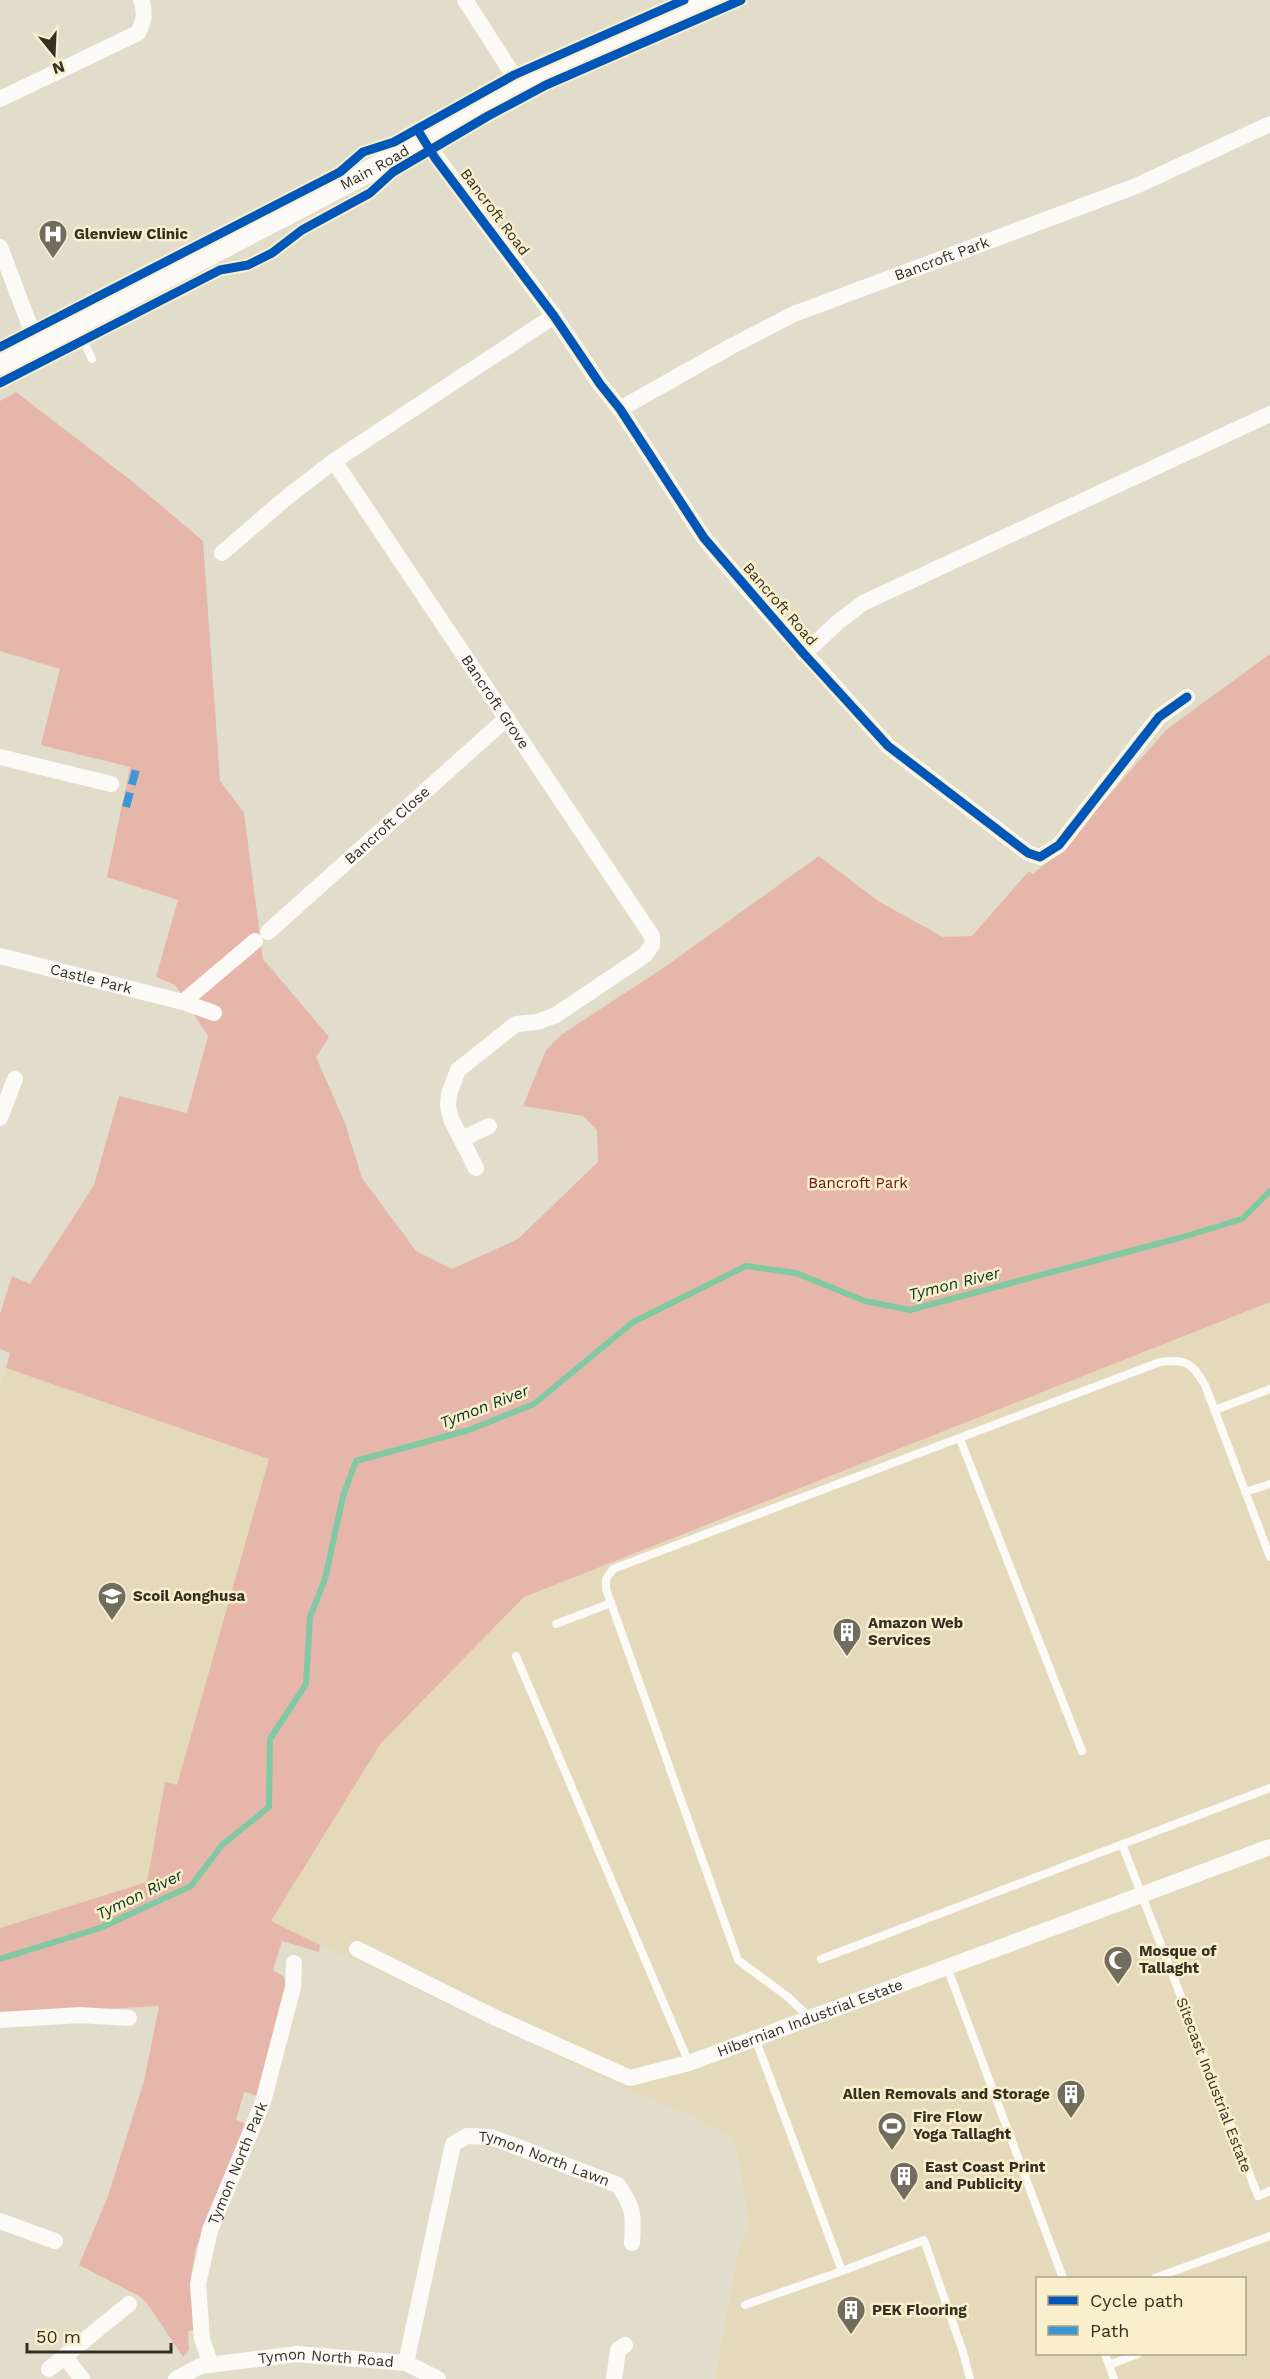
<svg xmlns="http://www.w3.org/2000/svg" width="1270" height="2379" font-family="'Work Sans',sans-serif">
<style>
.built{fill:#e4dabb;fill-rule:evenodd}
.green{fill:#e6b6ab}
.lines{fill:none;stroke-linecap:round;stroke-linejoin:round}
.stream{stroke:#81c9a3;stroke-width:6}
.lane{stroke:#fbfaf7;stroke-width:8}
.street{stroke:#fbfaf7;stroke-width:16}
.secondary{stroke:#fbfaf7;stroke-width:22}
.quiet{stroke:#3d97d5;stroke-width:8;stroke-dasharray:15 8;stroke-linecap:butt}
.cycleway-casing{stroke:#faefcc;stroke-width:13}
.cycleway{stroke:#0057b8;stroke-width:9}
.labels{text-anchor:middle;stroke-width:5;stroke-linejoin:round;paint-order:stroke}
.street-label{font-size:15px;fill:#343022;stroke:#faefcc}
.poi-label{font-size:15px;font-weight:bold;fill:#343022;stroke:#faefcc;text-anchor:start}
.park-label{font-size:15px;fill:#6b1318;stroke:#faefcc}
.water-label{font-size:16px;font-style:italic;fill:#023220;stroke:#faefcc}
</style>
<rect width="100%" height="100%" fill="#e2dcca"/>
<g class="built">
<path d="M1270 1302V2379H715L739 2248 749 2224 735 2139 689 2115 647 2098 271 1921 381 1743 524 1597ZM1038 2278H1244V2354H1038Z"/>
<path d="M6 1368 269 1459 177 1785 165 1783 147 1883 0 1928V1389Z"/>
</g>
<path class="green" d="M16 392 133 482 203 541 220 781 244 813 263 959 329 1037 316 1057 345 1123 362 1178 416 1251 452 1269 518 1239 598 1162 597 1130 583 1116 523 1106 546 1050 561 1035 669 964 819 856 878 901 943 937 972 936 1029 871 1033 874 1060 851 1167 729 1270 654V1302L524 1597 381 1743 271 1921 320 1945 319 1952 282 1941 273 1970 284 1977 286 1985 258 2096 244 2092 236 2120 249 2125 196 2247 191 2276 193 2330 188 2331 189 2350 183 2357 149 2306 141 2297 79 2265 108 2196 144 2081 159 2006 0 2015V1928L147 1882 165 1782 177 1785 269 1459 6 1368 10 1353 0 1349V1314L12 1276 30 1284 94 1185 119 1096 187 1113 208 1036 175 985 156 977 178 900 107 877 130 767 41 745 60 669 0 651V401Z"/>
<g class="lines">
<path class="stream" d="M0 1959 100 1928 191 1886 222 1845 269 1807 270 1739 306 1684 310 1617 325 1579 343 1496 356 1461 469 1430 534 1404 633 1322 746 1266 796 1273 865 1301 910 1310 1183 1237 1242 1219 1270 1191"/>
<g class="lane">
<path d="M76 325 92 359"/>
<path d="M1215 1410 1270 1389"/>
<path d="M960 1439 1082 1751"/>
<path d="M1245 1492 1270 1484"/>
<path d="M556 1624 611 1603"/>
<path d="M516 1656 689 2063"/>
<path d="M1122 1844 1258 2196 1270 2191"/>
<path d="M821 1959 1270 1788"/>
<path d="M947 1967 1063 2278"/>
<path d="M810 2018 788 1997 738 1960 606 1589V1579L613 1569 1160 1362C1187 1359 1191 1362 1205 1385L1270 1557"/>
<path d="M842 2271 924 2240 963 2352 970 2379"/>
<path d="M1155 2278 1270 2236"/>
<path d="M745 2305 842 2271 755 2038"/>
<path d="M1105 2354 1114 2379"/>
<path d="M1109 2365 1138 2354"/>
</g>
<g class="street">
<path d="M465 0 521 87"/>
<path d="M0 99 138 33C144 21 146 12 141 0"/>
<path d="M424 140 554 316 600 384 620 409 704 538 743 584 888 746 1028 853 1040 857 1059 845 1159 717 1187 697"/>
<path d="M0 247 28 321 39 343"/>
<path id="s1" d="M620 409 730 347 794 314 1136 186 1270 124"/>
<path id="s2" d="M334 461 652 936V945L645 955 556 1015 537 1022 516 1024 458 1070 449 1094 448 1106 451 1119 476 1168"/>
<path d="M222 553 286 498 334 461 554 316"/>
<path d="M804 654 838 622 863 603 1270 414"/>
<path d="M0 757 111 784"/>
<path id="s3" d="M268 932 507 718"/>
<path id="s4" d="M0 956 183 1002 214 1013"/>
<path d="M183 1002 255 941"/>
<path d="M0 1118 15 1079"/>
<path d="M462 1139 489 1126"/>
<path id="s5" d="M357 1949 496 2018 630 2078 689 2063 1270 1847"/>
<path d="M0 2020 80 2015 129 2018"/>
<path d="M0 2221 55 2241"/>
<path d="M65 2357 82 2379"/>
<path id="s6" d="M406 2363 453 2144 467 2136 491 2137 618 2185C634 2208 634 2215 632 2243"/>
<path id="s7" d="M211 2365 202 2339 198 2284 210 2230 263 2102 293 1987 294 1963"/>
<path d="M49 2369 129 2304"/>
<path id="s8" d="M176 2379 200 2366 297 2354 406 2363 438 2379"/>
<path d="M614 2379 618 2350 625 2345"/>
</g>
<path class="secondary" id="s9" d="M0 364 379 166 483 105 715 0"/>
<path class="quiet" d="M126 807 136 769"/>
<g class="cycleway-casing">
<g id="cycleway">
<path d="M417 129 435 158 554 316 600 384 620 409 704 538 804 654 888 746 1028 853 1040 857 1059 845 1159 717 1187 697"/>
<path d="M0 347 340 172 363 152 394 142 514 75 684 0"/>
<path d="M0 383 220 270 248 265 272 253 302 230 370 193 393 172 488 116 546 85 741 0"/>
</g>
</g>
<use href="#cycleway" class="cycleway"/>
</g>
<defs>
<g id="hospital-pin" transform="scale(1.5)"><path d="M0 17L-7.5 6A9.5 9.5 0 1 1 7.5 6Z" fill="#716c5d" stroke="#faefcc"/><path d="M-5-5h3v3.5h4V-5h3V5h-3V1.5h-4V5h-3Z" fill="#fff"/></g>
<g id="school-pin" transform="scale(1.5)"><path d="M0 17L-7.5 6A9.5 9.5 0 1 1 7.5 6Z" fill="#716c5d" stroke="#faefcc"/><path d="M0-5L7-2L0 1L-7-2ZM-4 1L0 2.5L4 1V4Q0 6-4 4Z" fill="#fff"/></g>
<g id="building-pin" transform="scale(1.5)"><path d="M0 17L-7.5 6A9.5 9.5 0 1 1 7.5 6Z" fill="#716c5d" stroke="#faefcc"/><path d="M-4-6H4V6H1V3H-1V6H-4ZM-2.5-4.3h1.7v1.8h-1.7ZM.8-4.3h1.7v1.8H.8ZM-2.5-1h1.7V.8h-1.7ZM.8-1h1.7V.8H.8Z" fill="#fff"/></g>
<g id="mosque-pin" transform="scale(1.5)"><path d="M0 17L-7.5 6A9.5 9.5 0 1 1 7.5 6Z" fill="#716c5d" stroke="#faefcc"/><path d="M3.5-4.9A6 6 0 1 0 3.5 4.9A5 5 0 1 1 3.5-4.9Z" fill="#fff"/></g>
<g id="stadium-pin" transform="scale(1.5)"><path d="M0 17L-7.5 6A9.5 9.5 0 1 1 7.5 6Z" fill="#716c5d" stroke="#faefcc"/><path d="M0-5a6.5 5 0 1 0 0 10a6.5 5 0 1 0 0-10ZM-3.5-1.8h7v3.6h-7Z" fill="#fff"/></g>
</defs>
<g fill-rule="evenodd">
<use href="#hospital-pin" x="53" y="234"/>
<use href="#school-pin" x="112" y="1596"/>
<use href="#building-pin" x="847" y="1632"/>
<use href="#mosque-pin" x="1118" y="1960"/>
<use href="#building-pin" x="1071" y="2094"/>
<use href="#stadium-pin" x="892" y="2126"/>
<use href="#building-pin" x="904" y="2176"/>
<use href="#building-pin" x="851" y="2310"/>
</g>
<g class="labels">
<g class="street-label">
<text dy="5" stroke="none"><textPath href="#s9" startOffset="423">Main Road</textPath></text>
<text transform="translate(495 212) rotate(53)" y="5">Bancroft Road</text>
<text dy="5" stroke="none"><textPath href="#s1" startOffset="356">Bancroft Park</textPath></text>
<text transform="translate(780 604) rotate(49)" y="5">Bancroft Road</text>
<text dy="5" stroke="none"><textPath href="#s2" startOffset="290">Bancroft Grove</textPath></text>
<text dy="5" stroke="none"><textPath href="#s3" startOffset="160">Bancroft Close</textPath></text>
<text dy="5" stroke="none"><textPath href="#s4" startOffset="94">Castle Park</textPath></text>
<text dy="5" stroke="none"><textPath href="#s5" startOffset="492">Hibernian Industrial Estate</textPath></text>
<text transform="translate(1214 2085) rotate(69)" y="5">Sitecast Industrial Estate</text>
<text dy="5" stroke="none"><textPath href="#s6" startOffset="321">Tymon North Lawn</textPath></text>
<text dy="5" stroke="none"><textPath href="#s7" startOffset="210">Tymon North Park</textPath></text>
<text dy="5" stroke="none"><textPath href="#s8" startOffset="154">Tymon North Road</textPath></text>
</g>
<g class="poi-label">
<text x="74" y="239">Glenview Clinic</text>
<text x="133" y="1601">Scoil Aonghusa</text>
<text x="868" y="1628">Amazon Web<tspan x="868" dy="17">Services</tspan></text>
<text x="1139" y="1956">Mosque of<tspan x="1139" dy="17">Tallaght</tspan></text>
<text x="1050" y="2099" text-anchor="end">Allen Removals and Storage</text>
<text x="913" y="2122">Fire Flow<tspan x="913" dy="17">Yoga Tallaght</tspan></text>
<text x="925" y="2172">East Coast Print<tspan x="925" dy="17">and Publicity</tspan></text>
<text x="872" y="2315">PEK Flooring</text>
</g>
<g class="park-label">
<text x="858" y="1188">Bancroft Park</text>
</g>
<g class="water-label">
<text transform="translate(954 1283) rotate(-14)" y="6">Tymon River</text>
<text transform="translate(484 1406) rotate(-21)" y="6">Tymon River</text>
<text transform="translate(139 1894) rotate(-26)" y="6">Tymon River</text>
</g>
</g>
<rect x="1036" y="2277" width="210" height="78" fill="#faefcc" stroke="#aba388" stroke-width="1.5"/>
<rect x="1048" y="2296" width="30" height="9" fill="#0057b8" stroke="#aba388" stroke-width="1.5"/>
<text x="1090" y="2307" font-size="18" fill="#343022">Cycle path</text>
<rect x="1048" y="2326" width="30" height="9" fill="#3d97d5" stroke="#aba388" stroke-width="1.5"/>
<text x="1090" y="2337" font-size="18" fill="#343022">Path</text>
<g transform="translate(54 54) rotate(162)" stroke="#faefcc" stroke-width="4.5" paint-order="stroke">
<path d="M0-4.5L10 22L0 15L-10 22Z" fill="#343022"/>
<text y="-9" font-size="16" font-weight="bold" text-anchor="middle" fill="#343022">N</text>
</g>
<path d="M27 2343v9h144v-9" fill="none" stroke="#343022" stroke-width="3"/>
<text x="36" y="2343" font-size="18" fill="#343022" stroke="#faefcc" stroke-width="4.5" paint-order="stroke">50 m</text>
</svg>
